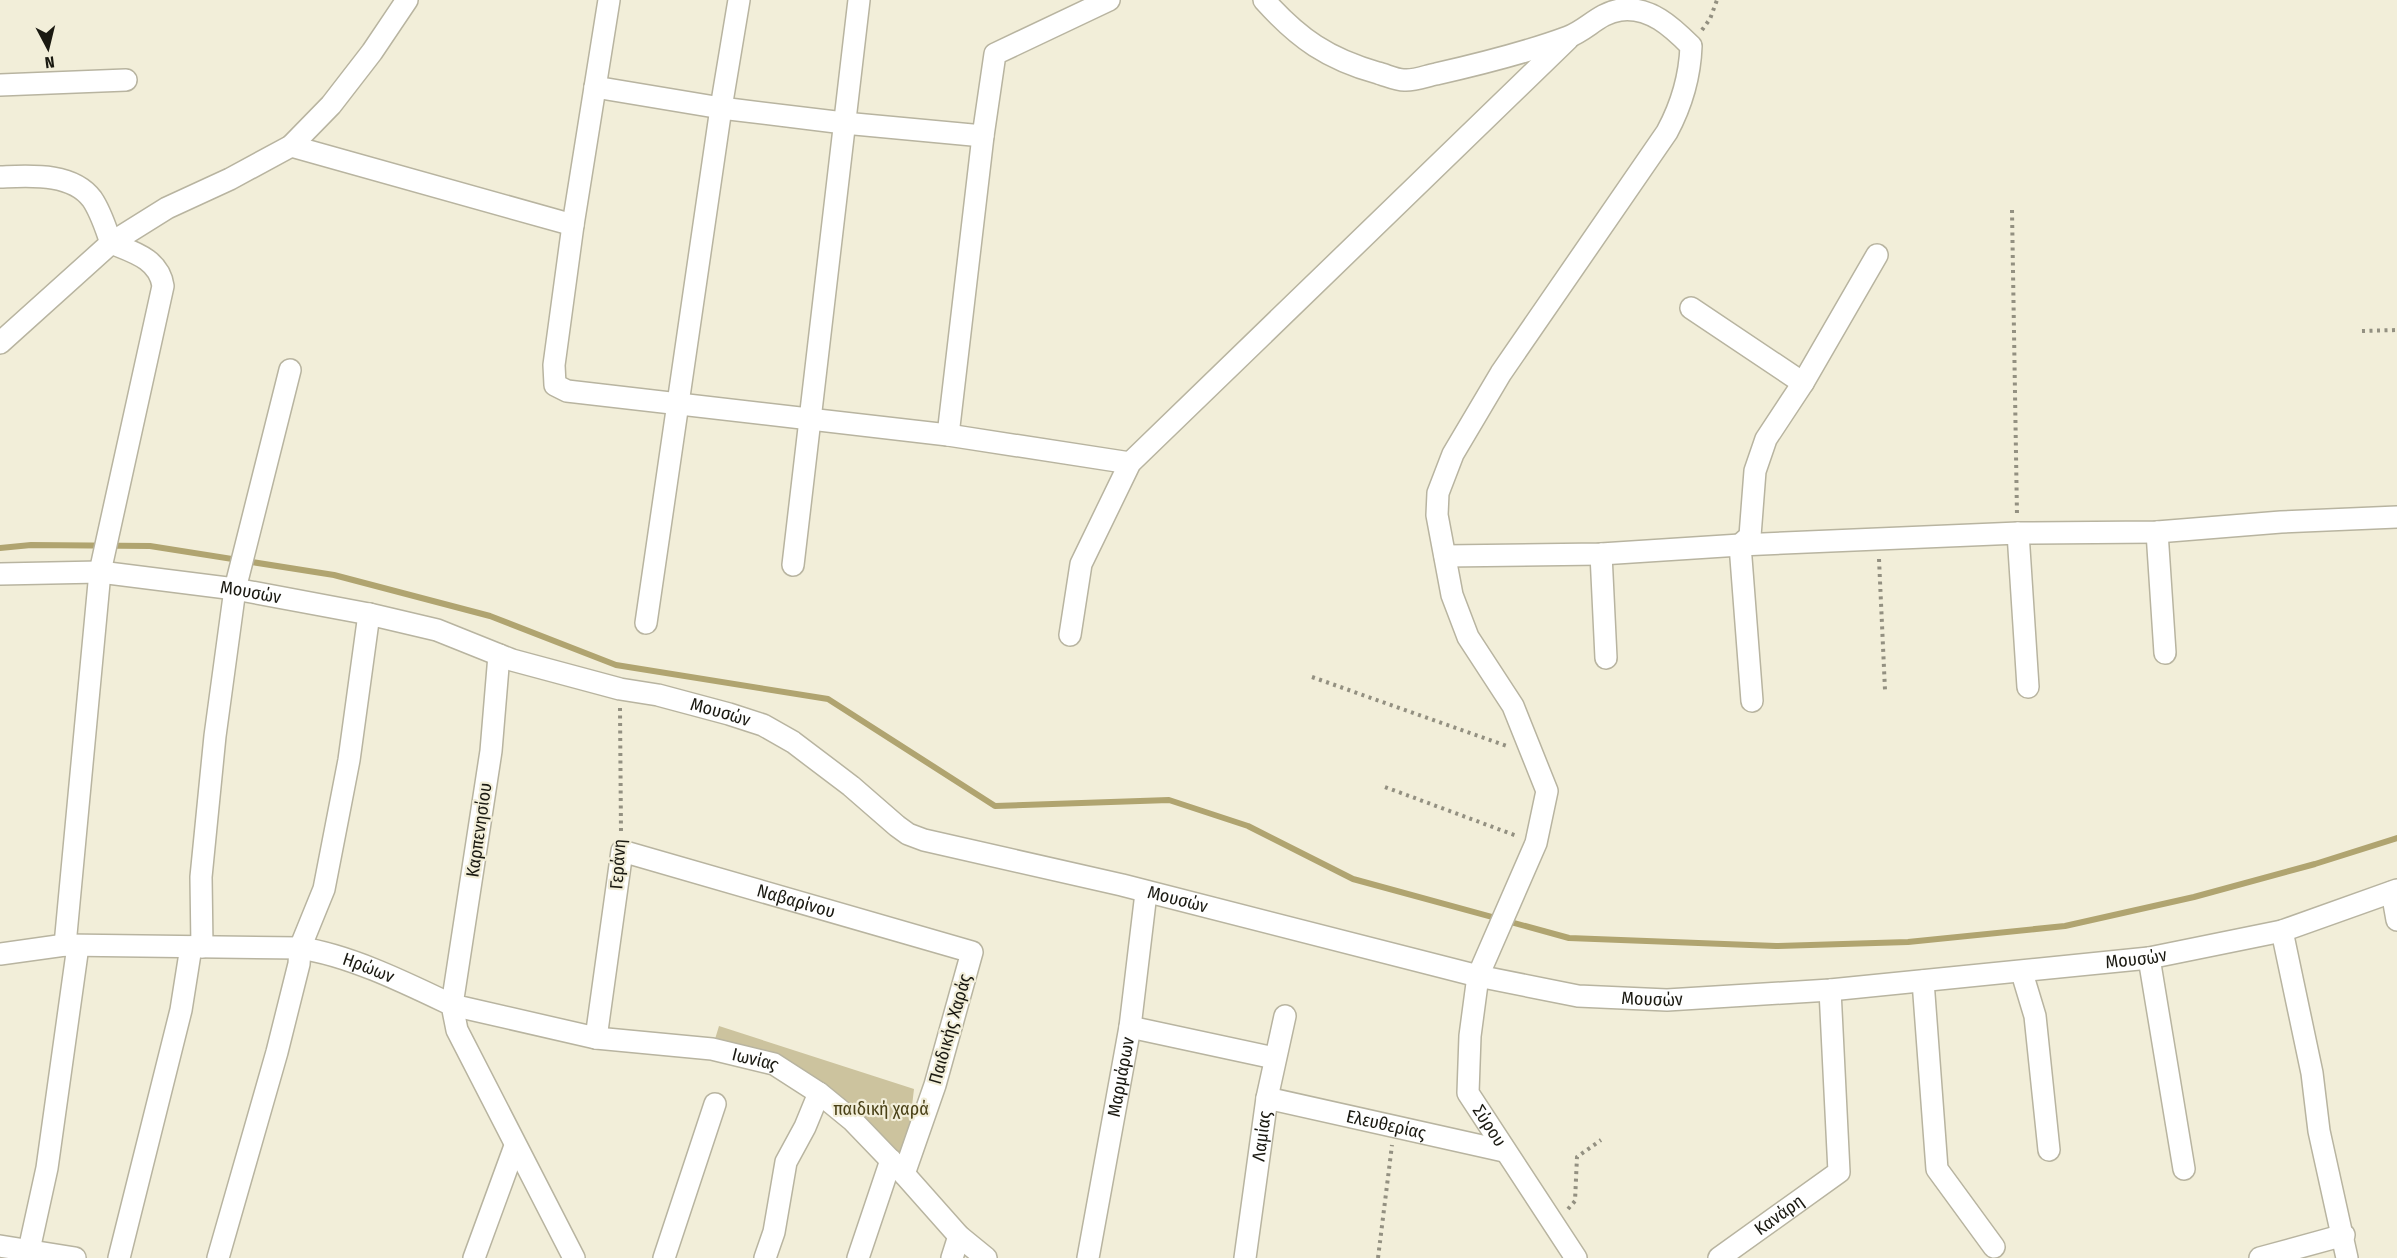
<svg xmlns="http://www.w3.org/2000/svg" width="2397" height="1258" font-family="'Fira Sans Condensed',sans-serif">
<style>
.green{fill:#ccc39e}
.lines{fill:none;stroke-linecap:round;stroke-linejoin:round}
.stream{stroke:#b0a470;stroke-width:6}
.minor-casing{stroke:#b8b4a0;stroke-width:24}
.path{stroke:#939081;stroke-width:4;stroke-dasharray:3 4.5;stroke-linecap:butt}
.minor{stroke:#fff;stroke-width:21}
.labels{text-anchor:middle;stroke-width:4.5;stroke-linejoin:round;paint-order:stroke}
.street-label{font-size:18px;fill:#1a1911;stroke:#f2eed9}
.park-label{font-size:18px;fill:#494016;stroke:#f2eed9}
</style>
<rect width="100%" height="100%" fill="#f2eed9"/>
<path class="green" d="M719 1026 914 1089 904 1174 819 1093 712 1049Z"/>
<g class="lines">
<path class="stream" d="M0 548 31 545 150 546 334 575 490 616 616 665 828 699 995 806 1169 800 1248 826 1353 879 1569 938 1776 946 1908 942 2065 926 2194 897 2315 864 2397 838"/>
<g class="minor-casing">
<g id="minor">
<path d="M609 0 573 225 554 365 555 385 567 391 948 435 1130 463"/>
<path id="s1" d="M1264 0C1299 39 1328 59 1378 73 1386 75 1396 80 1404 80 1414 81 1426 76 1436 74 1480 64 1525 53 1568 37 1587 30 1599 13 1620 10 1650 6 1672 27 1691 46 1690 75 1681 106 1667 132L1501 373 1453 454 1438 493 1437 515 1452 595 1468 637 1513 706 1547 791 1536 843 1478 976 1470 1036 1468 1093 1576 1258"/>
<path d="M0 85 126 80"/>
<path d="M595 87 721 108 844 123 983 136"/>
<path d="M291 146 573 225"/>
<path d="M0 177C29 176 72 172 92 199 101 212 106 229 111 243 133 252 159 259 163 286L100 572 65 945"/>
<path d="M1691 308 1803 383"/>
<path d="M0 343 111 243 167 208 230 179 291 146 331 105 372 52 407 0"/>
<path d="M948 435 983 136 995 54 1109 0"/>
<path d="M2157 532 2165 653"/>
<path d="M2018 533 2028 687"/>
<path d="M1601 554 1606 658"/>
<path d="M1445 556 1601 554 1740 545 2018 533 2157 532 2281 522 2397 517"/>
<path d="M793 565 859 0"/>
<path id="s2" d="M0 574 100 572 235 589 369 614 437 630 512 660 620 689 658 695 729 714 763 725 793 742 851 786 897 826 908 834 924 840 1122 885 1478 976 1578 996 1667 1000 1830 990 2149 958 2282 931 2397 890"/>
<path d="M646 623 721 108 739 0"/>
<path d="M1070 635 1081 564 1130 463 1568 39"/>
<path id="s3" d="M499 655 491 751 452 1005 596 1038 712 1049 774 1064 819 1093 852 1120 904 1174 959 1236 986 1258"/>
<path d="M1752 701 1740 545 1750 536 1755 471 1766 439 1803 383 1877 255"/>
<path d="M2392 892 2397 920"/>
<path d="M2282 931 2312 1073 2319 1131 2347 1258"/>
<path d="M202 947 201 877 215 736 235 589 290 370"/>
<path id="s4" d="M0 954 65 945 300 948C349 955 406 983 452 1005L457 1030 574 1258"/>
<path d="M2149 958 2184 1169"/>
<path d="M2022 973 2035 1016 2049 1150"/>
<path d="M1923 981 1937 1169 1994 1247"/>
<path d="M1130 1027 1274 1058"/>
<path id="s5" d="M596 1038 622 851 972 952 935 1085 904 1174"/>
<path id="s6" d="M1267 1098 1504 1151"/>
<path d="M0 1246 75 1258"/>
<path d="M29 1250 47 1168 78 946"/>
<path d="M119 1258 181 1010 191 947"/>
<path d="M218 1258 277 1052 299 964 300 948 324 889 349 760 369 614"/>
<path d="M474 1258 515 1146"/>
<path d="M664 1258 715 1104"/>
<path d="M765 1258 774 1232 786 1162 805 1127 819 1093"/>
<path d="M858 1258 891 1160"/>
<path d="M952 1258 959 1236"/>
<path id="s7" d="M1088 1258 1130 1027 1146 893"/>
<path id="s8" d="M1245 1258 1267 1098 1285 1016"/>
<path id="s9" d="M1719 1258 1839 1172 1830 990"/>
<path d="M2260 1258 2344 1235"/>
</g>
</g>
<g class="path">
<path d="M1702 30 1710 19 1717 0"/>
<path d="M2012 210 2017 515"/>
<path d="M2362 331 2397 330"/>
<path d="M1879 559 1885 690"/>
<path d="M1312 677 1507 746"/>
<path d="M620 708 621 833"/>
<path d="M1385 787 1517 836"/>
<path d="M1568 1209 1575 1201 1577 1157 1601 1140"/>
<path d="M1378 1258 1392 1145"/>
</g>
<use href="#minor" class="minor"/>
</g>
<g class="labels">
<g class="street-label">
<text dy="6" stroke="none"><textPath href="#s2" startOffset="252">Μουσών</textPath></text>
<text dy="6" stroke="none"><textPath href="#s2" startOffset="738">Μουσών</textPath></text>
<text transform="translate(479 830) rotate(-82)" y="6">Καρπενησίου</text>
<text transform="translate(618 864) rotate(-86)" y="6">Γεράνη</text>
<text dy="6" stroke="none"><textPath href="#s2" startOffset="1242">Μουσών</textPath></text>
<text dy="6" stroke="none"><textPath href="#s5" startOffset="370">Ναβαρίνου</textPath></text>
<text dy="6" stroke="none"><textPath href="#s2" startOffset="2214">Μουσών</textPath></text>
<text dy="6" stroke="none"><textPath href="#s4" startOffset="372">Ηρώων</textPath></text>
<text dy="6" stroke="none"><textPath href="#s2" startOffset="1728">Μουσών</textPath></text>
<text transform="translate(950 1029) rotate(-74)" y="6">Παιδικής Χαράς</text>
<text dy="6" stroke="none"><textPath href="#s3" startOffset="662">Ιωνίας</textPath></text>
<text dy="6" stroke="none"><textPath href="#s7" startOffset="184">Μαρμάρων</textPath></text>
<text dy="6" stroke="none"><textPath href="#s6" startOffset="122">Ελευθερίας</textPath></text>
<text dy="6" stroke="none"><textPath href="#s1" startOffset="1672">Σύρου</textPath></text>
<text dy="6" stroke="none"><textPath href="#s8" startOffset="123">Λαμίας</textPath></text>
<text dy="6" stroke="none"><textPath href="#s9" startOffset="74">Κανάρη</textPath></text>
</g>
<g class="park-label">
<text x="881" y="1115">παιδική χαρά</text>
</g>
</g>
<g transform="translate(48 48) rotate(173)" stroke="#f2eed9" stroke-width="4.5" paint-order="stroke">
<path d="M0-4.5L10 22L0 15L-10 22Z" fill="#1a1911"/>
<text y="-9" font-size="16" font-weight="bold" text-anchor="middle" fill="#1a1911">N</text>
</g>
</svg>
